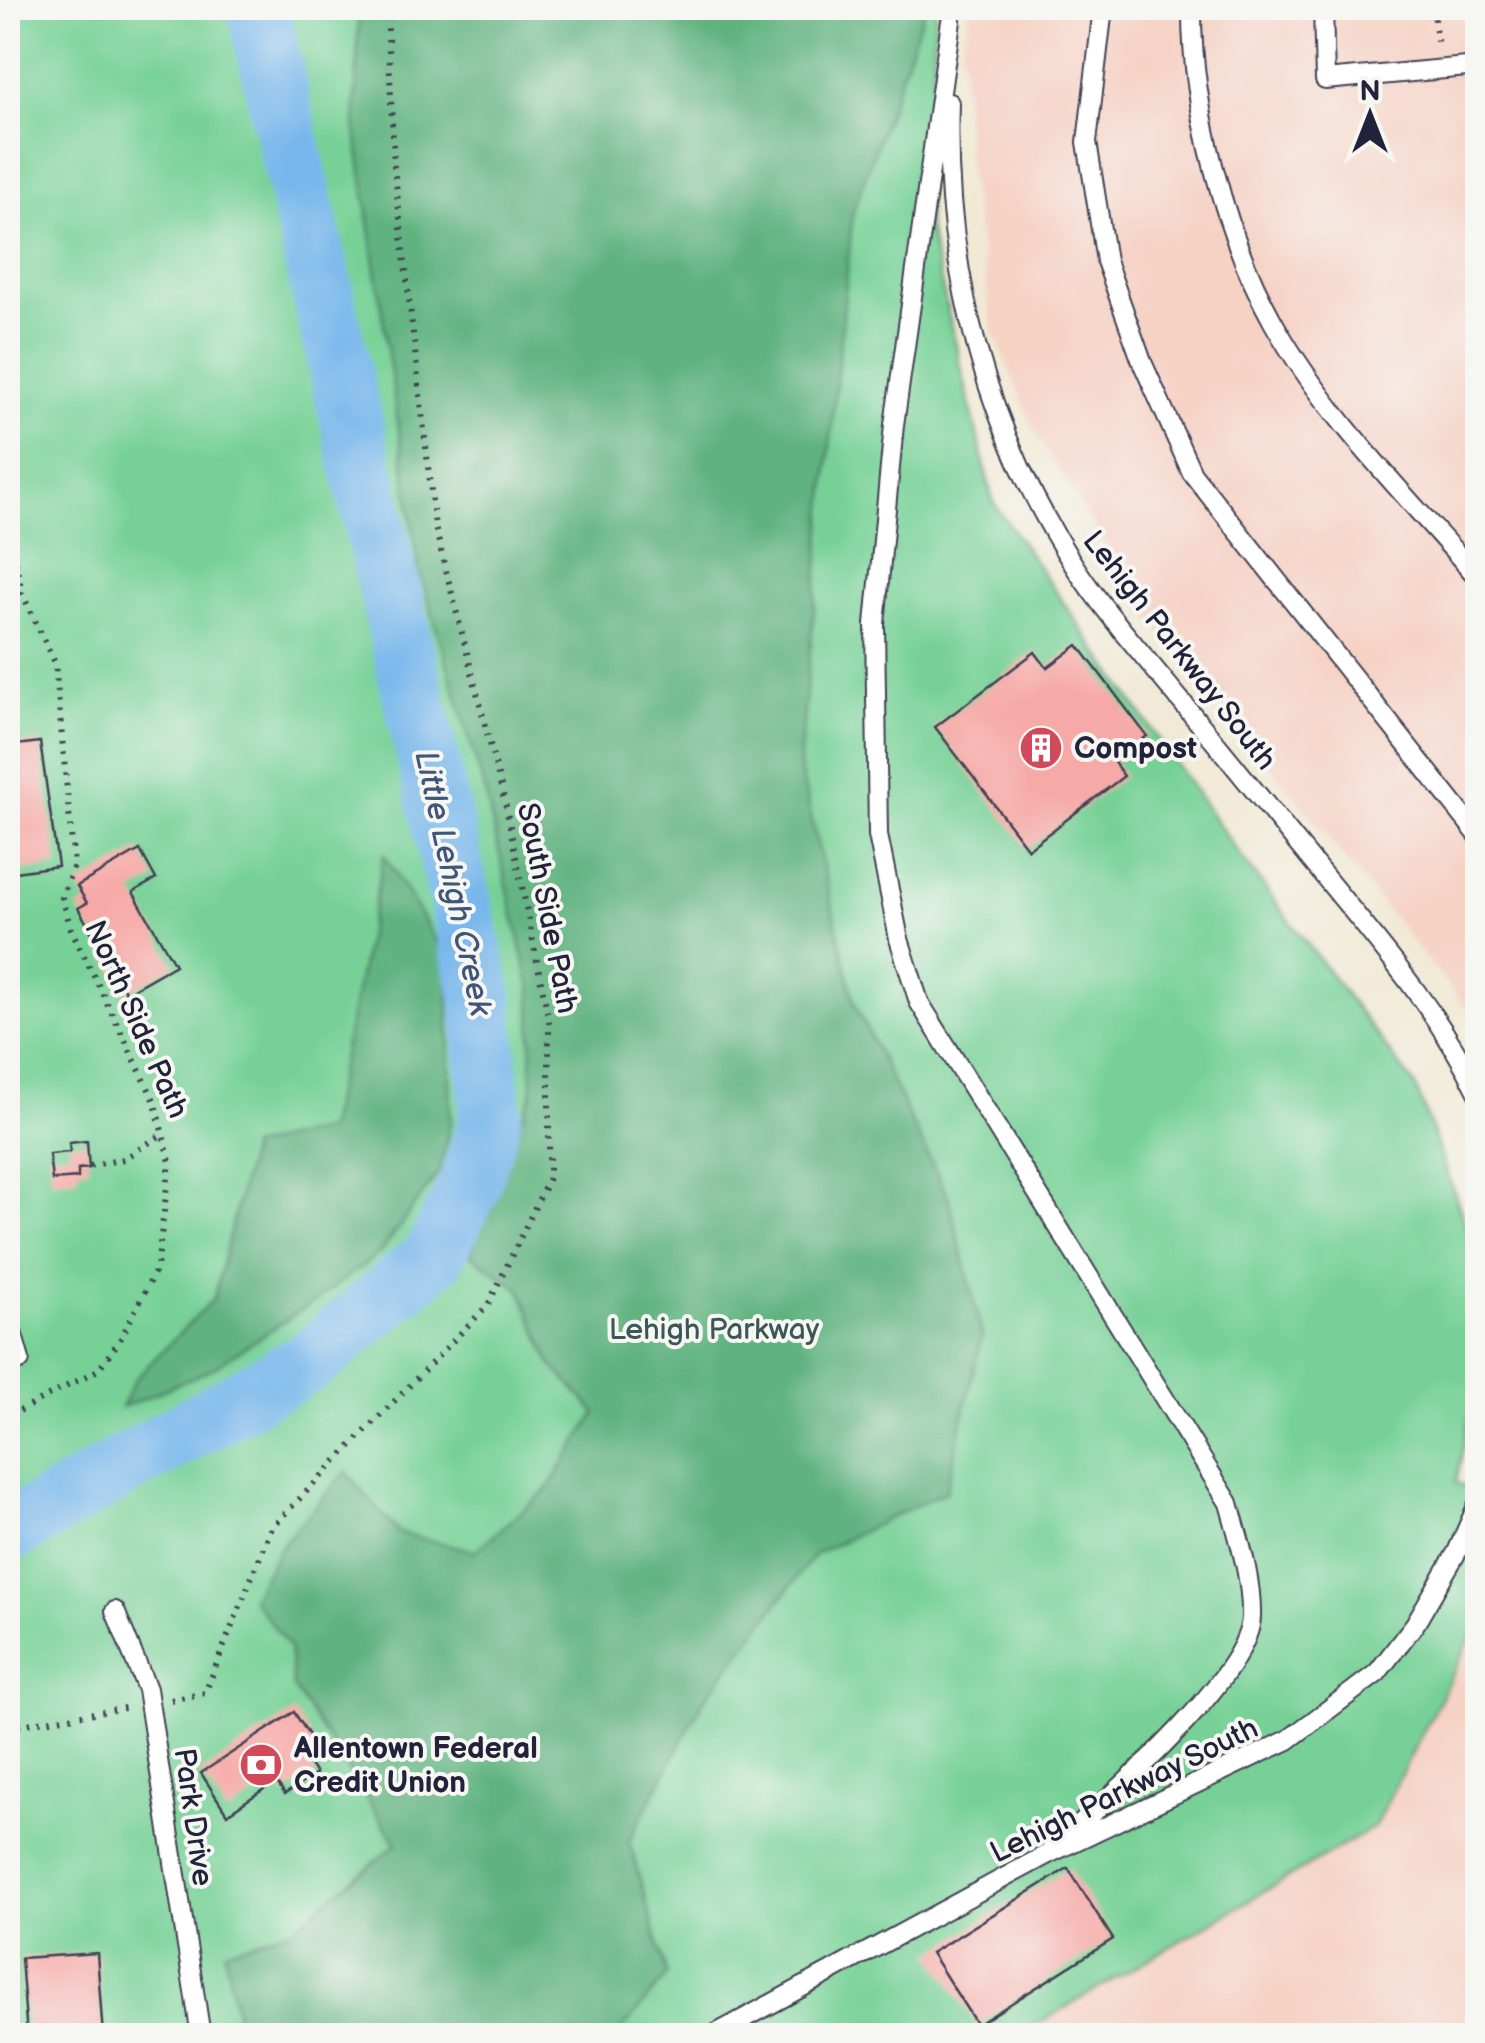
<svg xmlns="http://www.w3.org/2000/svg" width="1485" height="2043" font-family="'Balsamiq Sans',sans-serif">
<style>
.built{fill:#f6d2c5}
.green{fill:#77d197;stroke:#4c7a69;stroke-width:2.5}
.forest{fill:#61b380;stroke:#426a5e;stroke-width:2.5}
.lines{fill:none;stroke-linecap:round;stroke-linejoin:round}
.river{stroke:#78b7ec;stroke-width:62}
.building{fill:#f6aaa7}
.service-casing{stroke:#414052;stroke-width:22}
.path{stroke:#414052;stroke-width:6;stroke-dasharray:2.5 8;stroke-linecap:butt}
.service{stroke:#fff;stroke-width:18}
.labels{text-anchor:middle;stroke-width:8;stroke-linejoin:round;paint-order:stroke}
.street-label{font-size:30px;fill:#22223b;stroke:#f6f6f2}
.poi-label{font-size:30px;font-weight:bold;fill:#22223b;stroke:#f6f6f2;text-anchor:start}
.park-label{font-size:30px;fill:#3c5757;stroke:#f6f6f2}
.water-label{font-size:32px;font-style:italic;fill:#405679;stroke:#f6f6f2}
</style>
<rect width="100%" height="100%" fill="#f6f6f2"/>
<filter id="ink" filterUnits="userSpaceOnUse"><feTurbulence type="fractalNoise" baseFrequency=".01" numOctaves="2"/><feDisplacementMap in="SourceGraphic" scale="20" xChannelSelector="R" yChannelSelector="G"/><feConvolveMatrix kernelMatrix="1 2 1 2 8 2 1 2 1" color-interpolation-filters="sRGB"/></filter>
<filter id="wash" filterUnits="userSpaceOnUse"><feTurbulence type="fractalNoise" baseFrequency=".0048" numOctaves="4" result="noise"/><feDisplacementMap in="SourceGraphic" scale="40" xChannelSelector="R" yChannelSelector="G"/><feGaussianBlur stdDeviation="2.25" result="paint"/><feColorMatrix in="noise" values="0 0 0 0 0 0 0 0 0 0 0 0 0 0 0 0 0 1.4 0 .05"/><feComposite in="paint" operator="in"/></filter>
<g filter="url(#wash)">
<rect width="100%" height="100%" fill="#f1e9d4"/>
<g class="built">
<path d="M970 8H1477V1021L1157 627 1033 428 993 330 967 160 962 48Z"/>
<path d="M1477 1626V2035L1019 2036 1374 1827Z"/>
</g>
<path class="green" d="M8 8H936L927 223 993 502 1239 854 1416 1087 1477 1256V1376L1456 1483 1477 1491V1626L1374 1827 1019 2035 8 2036Z"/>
<g class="forest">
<path d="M359 8H925L853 211 799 764 855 1005 949 1199 982 1335 946 1491 815 1554 703 1701 629 1841 667 1975 618 2035H240L225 1951 292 1929 397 1844 293 1687 289 1647 252 1598 280 1547 346 1472 399 1533 475 1551 547 1490 596 1413 551 1364 520 1289 471 1255 484 1209 532 1094 531 989 485 791 419 570 355 124Z"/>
<path d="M384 855 448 960 451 1121 439 1172 381 1252 315 1301 210 1370 121 1408 135 1379 214 1298 251 1147 328 1129Z"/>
</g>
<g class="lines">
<path class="river" d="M8 1532 311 1360 433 1257 469 1186 491 1115 481 993 258 8"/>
</g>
<g id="blocks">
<g class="building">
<path d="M1078 645 1147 736 1113 761 1124 776 1028 849 935 727 1035 652 1047 668Z"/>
<path d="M40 742 58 866 8 873V746Z"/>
<path d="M140 850 156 879 133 892 175 965 126 993 78 908 87 903 77 886Z"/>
<path d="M87 1141 89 1168 78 1169V1178L52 1180 49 1154 70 1152 69 1143Z"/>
<path d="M294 1712 318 1749 305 1757 316 1774 285 1794 276 1781 227 1814 201 1773Z"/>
<path d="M1068 1868 1113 1939 977 2025 931 1953Z"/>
<path d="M97 1953 103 2036H27L21 1958Z"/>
</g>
</g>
</g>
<g filter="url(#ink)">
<use href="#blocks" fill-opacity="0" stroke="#414052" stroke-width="2.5"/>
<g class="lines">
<g class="service-casing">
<g id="service">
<path d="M1103 8 1087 142 1106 261 1142 362 1192 473 1478 835"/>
<path d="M1192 8C1191 106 1225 236 1273 322 1326 417 1407 496 1478 578"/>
<path d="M1323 8 1325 80 1478 66"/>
<path d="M951 21 894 425 875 624 878 835 899 939 919 1002 1229 1503C1239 1540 1252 1578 1251 1617 1249 1679 1096 1809 1048 1854"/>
<path d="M949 103C943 269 986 431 1077 570 1105 612 1139 650 1171 689 1221 749 1270 810 1320 871 1378 942 1437 1009 1478 1092"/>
<path d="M8 1318 20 1360"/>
<path d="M115 1611 147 1689 201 2036"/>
<path d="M712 2036 1048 1854 1288 1740 1377 1673 1415 1624 1457 1552 1478 1504"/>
</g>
</g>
<g class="path">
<path d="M1433 8 1438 48"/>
<path d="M8 130V496"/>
<path d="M8 520 22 593 55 663 74 865 62 897 71 929 154 1100 170 1162 157 1268 120 1340 98 1370 8 1417"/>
<path d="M90 1166 124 1159 164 1133"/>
<path d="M171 1700 205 1693 272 1527 488 1305 549 1178V1021L506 807 435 527 394 166 387 8"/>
<path d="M8 1727 125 1708"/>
</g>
<use href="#service" class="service"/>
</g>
</g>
<defs>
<g id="building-disc" transform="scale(2.25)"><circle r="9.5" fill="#d1495b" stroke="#f6f6f2"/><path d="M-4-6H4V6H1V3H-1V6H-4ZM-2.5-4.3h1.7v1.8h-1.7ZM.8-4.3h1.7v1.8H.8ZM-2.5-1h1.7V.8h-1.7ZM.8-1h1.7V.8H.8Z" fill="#fff"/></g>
<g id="bank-disc" transform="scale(2.25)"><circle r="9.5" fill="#d1495b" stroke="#f6f6f2"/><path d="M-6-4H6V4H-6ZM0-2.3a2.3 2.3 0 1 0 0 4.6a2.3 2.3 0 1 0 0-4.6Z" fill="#fff"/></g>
</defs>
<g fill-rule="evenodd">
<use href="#building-disc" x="1041" y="748"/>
<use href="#bank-disc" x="261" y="1765"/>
</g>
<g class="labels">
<g class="street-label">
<text transform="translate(1180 650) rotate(52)" y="10">Lehigh Parkway South</text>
<text transform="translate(548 908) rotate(79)" y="10">South Side Path</text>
<text transform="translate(137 1019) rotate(66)" y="10">North Side Path</text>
<text transform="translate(1124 1790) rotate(-26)" y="10">Lehigh Parkway South</text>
<text transform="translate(194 1817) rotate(82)" y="10">Park Drive</text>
</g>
<g class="poi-label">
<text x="1074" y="758">Compost</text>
<text x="294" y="1758">Allentown Federal<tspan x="294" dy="34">Credit Union</tspan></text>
</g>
<g class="park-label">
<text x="714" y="1339">Lehigh Parkway</text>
</g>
<g class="water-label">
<text transform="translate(454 883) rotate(78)" y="11">Little Lehigh Creek</text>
</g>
</g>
<rect width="1485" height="2043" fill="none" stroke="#f6f6f2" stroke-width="40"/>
<g transform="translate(1370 115)" stroke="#f6f6f2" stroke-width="8" paint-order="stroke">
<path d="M0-8L18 38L0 25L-18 38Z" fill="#22223b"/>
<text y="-15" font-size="28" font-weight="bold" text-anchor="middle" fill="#22223b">N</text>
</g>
</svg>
